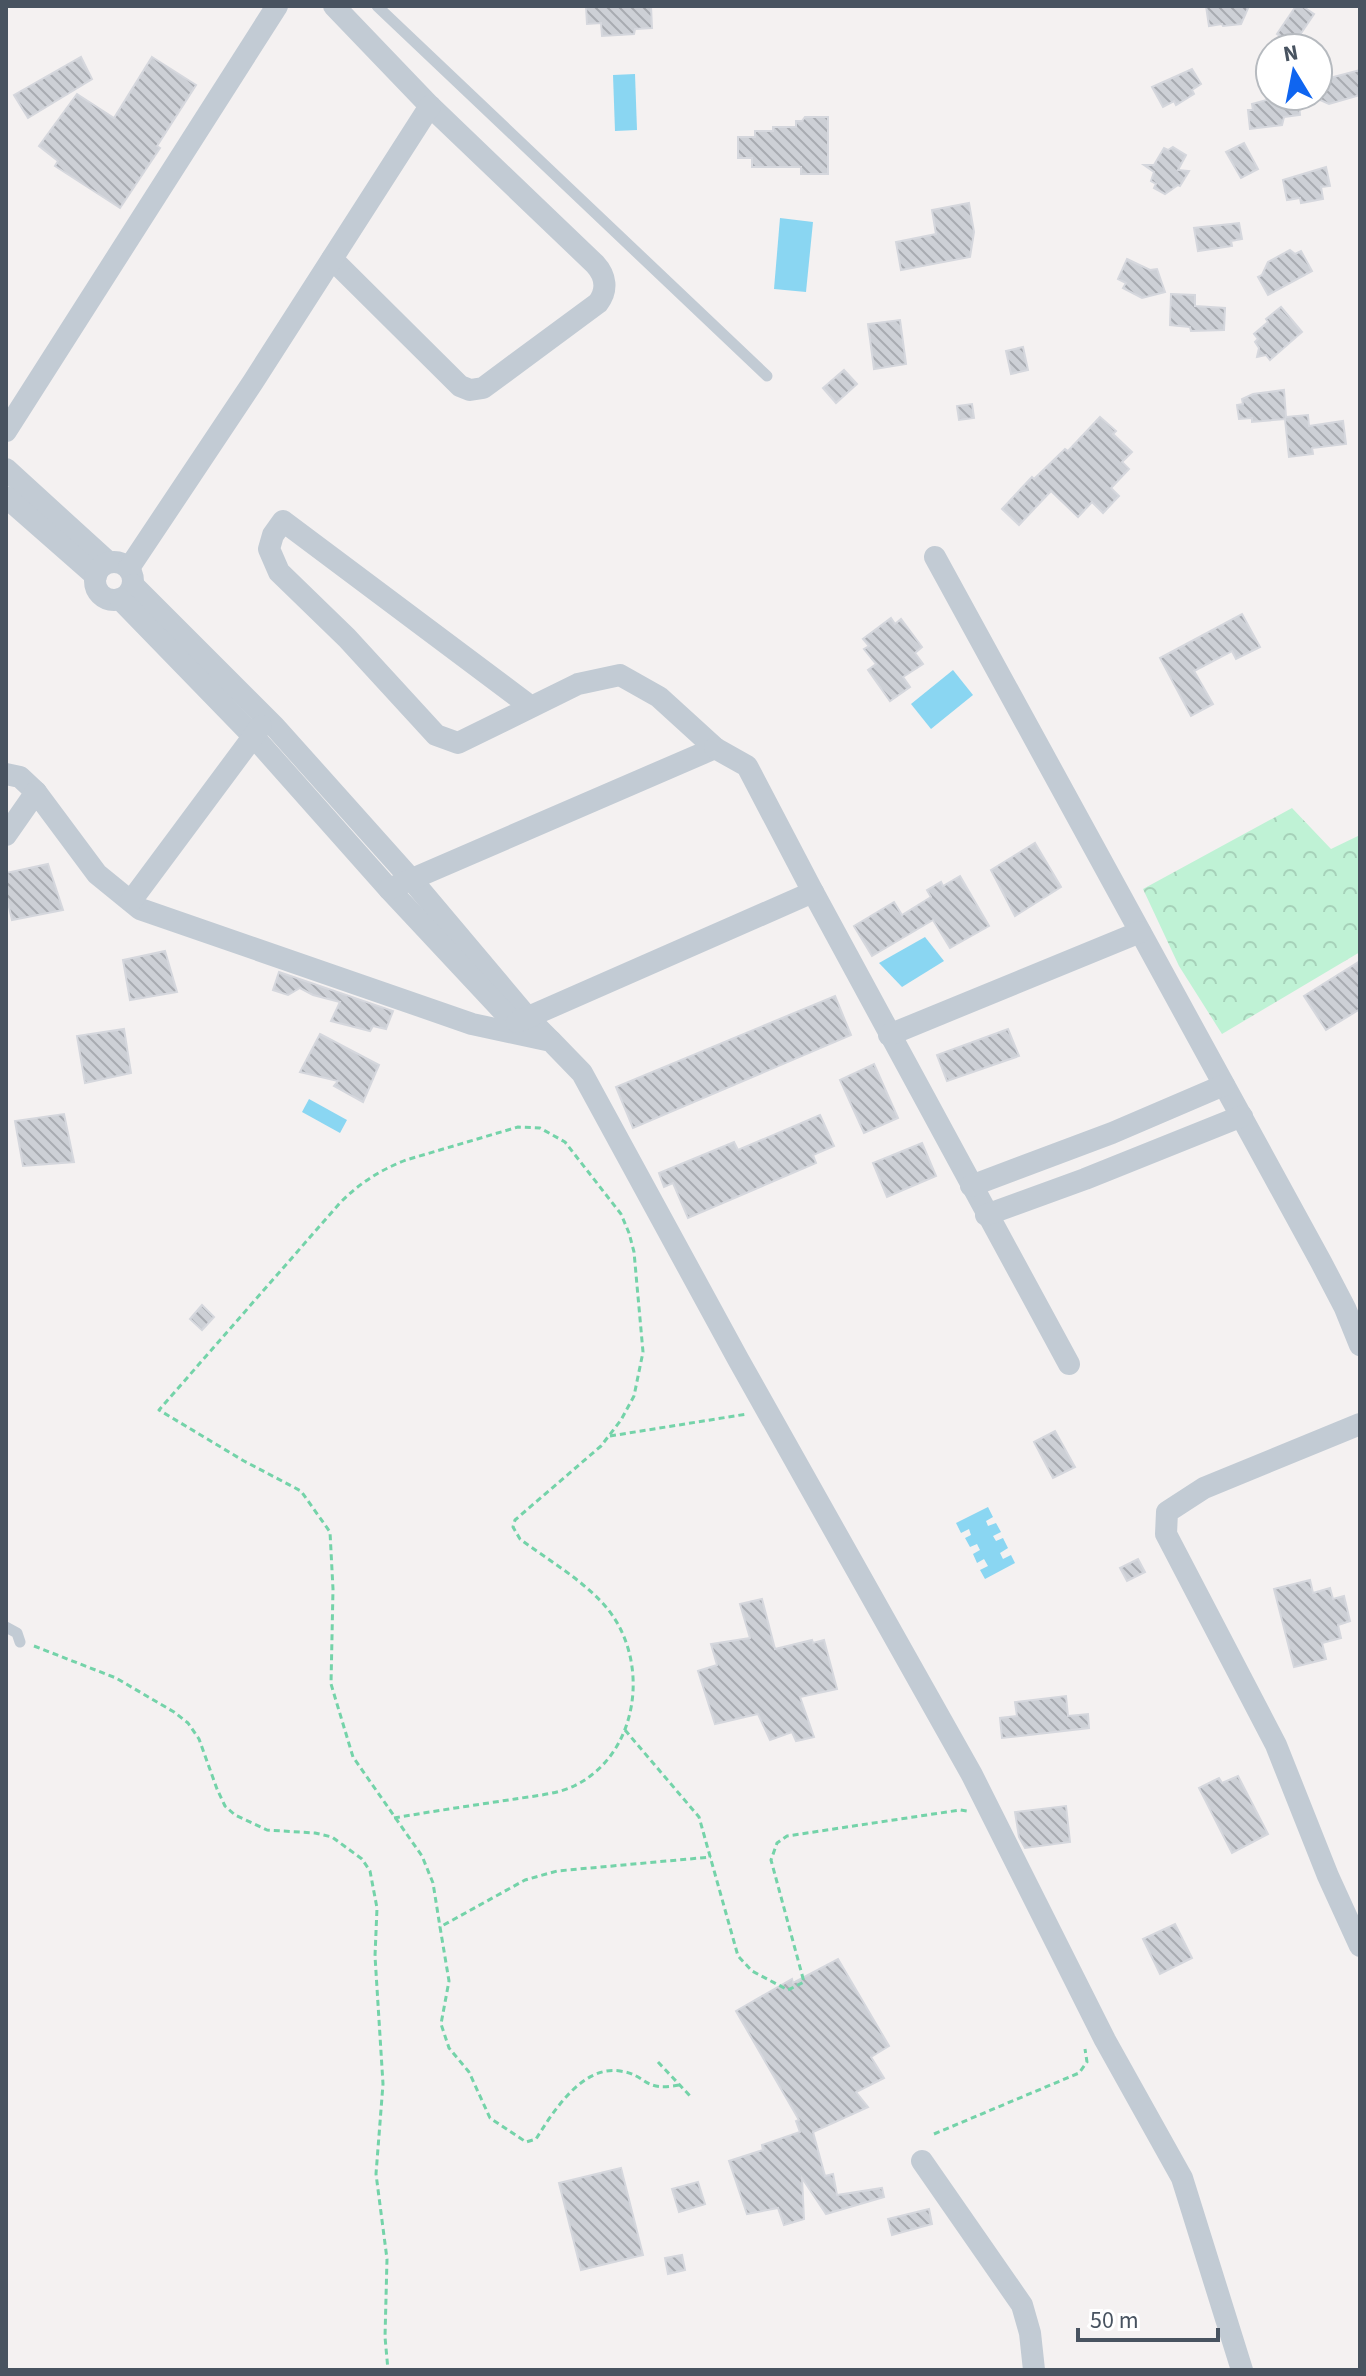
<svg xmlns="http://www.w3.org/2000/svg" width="1366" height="2376" font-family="'Source Sans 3',sans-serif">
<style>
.forest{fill:url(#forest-crowns)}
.water{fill:#8ad6f2}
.building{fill:url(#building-back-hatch);stroke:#d5d7dd;stroke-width:2}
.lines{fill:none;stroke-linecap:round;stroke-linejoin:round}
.path{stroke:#74d3a9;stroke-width:3;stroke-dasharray:6 4;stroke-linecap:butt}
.lane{stroke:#c2cbd4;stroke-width:11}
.street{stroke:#c2cbd4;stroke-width:22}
</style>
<defs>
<pattern id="forest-crowns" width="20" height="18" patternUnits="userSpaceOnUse" patternTransform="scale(2)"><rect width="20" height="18" fill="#bff2d5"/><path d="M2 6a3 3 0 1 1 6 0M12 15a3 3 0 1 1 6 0" fill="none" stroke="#a6d1b9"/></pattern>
<pattern id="building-back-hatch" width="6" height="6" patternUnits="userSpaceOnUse" patternTransform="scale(2)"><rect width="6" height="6" fill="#cdd0d6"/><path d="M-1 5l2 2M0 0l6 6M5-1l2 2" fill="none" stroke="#a8abb1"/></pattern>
</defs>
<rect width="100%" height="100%" fill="#f4f1f1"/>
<path class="forest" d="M1292 808 1331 849 1360 835V952L1222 1034 1179 966 1143 889Z"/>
<g class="water">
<path d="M635 74 637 130 615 131 613 75Z"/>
<path d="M780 218 813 222 806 292 774 289Z"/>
<path d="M953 670 973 695 931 729 911 704Z"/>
<path d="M925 937 944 961 902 987 879 963Z"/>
<path d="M309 1099 347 1120 340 1133 302 1112Z"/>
<path d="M988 1507 993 1517 986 1521 988 1526 996 1523 1001 1532 993 1536 996 1541 1003 1538 1008 1548 1000 1553 1003 1559 1011 1555 1015 1563 985 1579 980 1570 988 1566 984 1559 977 1563 973 1554 980 1550 977 1544 970 1547 965 1538 971 1535 969 1529 961 1533 956 1523Z"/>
</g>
<g class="building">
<path d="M586 6H651L652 28 635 29 634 34 602 36 601 23 587 24Z"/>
<path d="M1206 6H1249L1241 24 1223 26 1222 24 1209 26Z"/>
<path d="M1296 6H1302L1314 14 1293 45 1277 34Z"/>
<path d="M81 57 92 79 28 118 14 95Z"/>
<path d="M152 57 196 85 157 146 160 148 120 208 55 166 58 161 39 146 77 94 114 118Z"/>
<path d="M1192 69 1201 84 1192 90 1194 94 1176 105 1174 101 1163 107 1152 87Z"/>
<path d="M1360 70V95L1329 104 1318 99V81Z"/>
<path d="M1281 96H1298L1300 115 1284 117 1282 125 1250 129 1248 110H1253L1252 104Z"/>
<path d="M805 117H828V174H801V167H752V158H738V137H755V131H773V127H796V121H802Z"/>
<path d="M1244 143 1258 169 1241 178 1226 152Z"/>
<path d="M1173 147 1186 155 1178 170 1189 171 1180 186 1178 185 1165 194 1154 188 1156 184 1151 181 1154 172 1144 165H1154L1164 148 1168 150Z"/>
<path d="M1326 167 1330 186 1321 187 1323 199 1301 203 1300 198 1287 200 1283 180Z"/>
<path d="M969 203 974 232 970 257 901 270 896 242 936 234 932 210Z"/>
<path d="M1239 223 1242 239 1231 241 1232 246 1198 251 1194 228Z"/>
<path d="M1290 250 1295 254 1301 251 1312 271 1268 295 1258 277 1262 275 1268 262Z"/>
<path d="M1127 259 1150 270 1157 269 1165 292 1142 298 1123 288 1126 283 1118 279Z"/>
<path d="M1171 294 1195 295V306L1225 308 1224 330 1191 331 1190 327 1170 325Z"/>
<path d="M1281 307 1302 332 1270 360 1266 355 1257 357 1259 348 1255 342 1258 339 1254 334 1268 322 1266 319Z"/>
<path d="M900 320 906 364 874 369 868 324Z"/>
<path d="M1023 347 1028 370 1011 374 1006 351Z"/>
<path d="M844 370 857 384 836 403 823 388Z"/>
<path d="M1284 390 1286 417 1308 415 1309 426 1343 421 1346 444 1312 448 1313 454 1289 457 1285 419 1252 422V418L1239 419 1237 405 1243 404 1242 399 1253 394Z"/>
<path d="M972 404 974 418 959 420 957 406Z"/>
<path d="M1100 417 1116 431 1113 434 1132 452 1122 462 1129 469 1111 488 1119 496 1103 513 1092 502 1078 517 1051 491 1019 525 1002 509 1032 477 1034 479 1065 449 1068 451Z"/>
<path d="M1242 614 1260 647 1236 659 1232 651 1194 671 1213 704 1191 716 1160 658Z"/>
<path d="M891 618 895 624 901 619 922 647 915 653 923 664 903 677 910 687 890 701 868 670 876 664 864 649 869 646 863 639Z"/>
<path d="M1035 843 1061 887 1015 916 991 870Z"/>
<path d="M48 864 63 910 12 920 6 894V873Z"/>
<path d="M960 876 989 926 950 948 933 920 872 956 854 926 894 902 902 915 931 897 927 890 941 882 943 886Z"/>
<path d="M165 951 177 992 130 1000 123 960Z"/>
<path d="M1360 961V1009L1326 1030 1304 996Z"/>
<path d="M279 972 393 1011 386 1029 373 1026 370 1031 331 1021 340 1002 313 995 300 988 288 995 273 990Z"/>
<path d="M835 996 851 1035 633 1128 616 1087Z"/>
<path d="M124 1029 131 1073 85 1083 77 1036Z"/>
<path d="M1008 1029 1019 1056 947 1081 937 1055Z"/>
<path d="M320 1034 379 1065 363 1102 334 1086 338 1081 300 1072Z"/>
<path d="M874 1064 898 1118 864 1133 840 1080Z"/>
<path d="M64 1114 74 1162 23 1166 15 1121Z"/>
<path d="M820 1115 834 1146 813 1155 816 1163 688 1218 673 1183 664 1187 659 1173 734 1142 738 1150Z"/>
<path d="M922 1143 936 1176 887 1197 873 1163Z"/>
<path d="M202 1305 214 1317 202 1330 190 1319Z"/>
<path d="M1055 1431 1075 1467 1053 1478 1034 1442Z"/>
<path d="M1138 1559 1145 1572 1127 1581 1120 1568Z"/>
<path d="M1310 1580 1313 1593 1330 1588 1333 1599 1344 1596 1350 1621 1338 1625 1341 1638 1322 1643 1326 1659 1294 1667 1274 1589Z"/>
<path d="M762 1599 775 1649 812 1640 813 1643 824 1640 837 1689 800 1697 814 1737 796 1741 792 1732 770 1740 758 1714 715 1724 698 1671 717 1665 711 1644 750 1638 740 1604Z"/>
<path d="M1066 1696 1068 1716 1088 1714 1089 1728 1002 1738 1000 1718 1017 1716 1015 1702Z"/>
<path d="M1238 1776 1268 1834 1232 1853 1199 1788 1219 1778 1222 1783Z"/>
<path d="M1066 1806 1070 1842 1025 1848 1019 1837 1015 1812Z"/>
<path d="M1175 1924 1192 1958 1160 1974 1143 1939Z"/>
<path d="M838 1959 889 2046 871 2057 884 2078 856 2092 868 2107 813 2132 825 2176 833 2174 837 2195 882 2188 884 2197 826 2214 802 2178 804 2219 784 2225 778 2208 747 2214 729 2161 763 2150 762 2145 800 2132 796 2121 799 2120 736 2011 792 1979 793 1983Z"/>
<path d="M621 2168 643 2255 581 2270 559 2183Z"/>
<path d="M698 2182 705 2204 679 2212 672 2189Z"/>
<path d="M929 2209 932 2224 892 2235 888 2219Z"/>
<path d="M682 2255 685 2270 668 2274 665 2258Z"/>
</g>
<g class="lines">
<g class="path">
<path d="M610 1436 747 1414"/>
<path d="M34 1646 116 1678 174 1712 188 1723 199 1739 217 1789 225 1806 235 1815 267 1830 315 1833 332 1837 362 1859 370 1871 377 1908 375 1956 383 2084 376 2174 387 2259 385 2337 388 2370"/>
<path d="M625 1730 699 1817 738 1956 752 1971 788 1990 804 1982 771 1860 777 1843 787 1836 960 1810 967 1811"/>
<path d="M394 1818C434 1811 475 1805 515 1799 533 1796 558 1794 574 1786 640 1754 651 1660 606 1607 583 1580 548 1560 520 1539L513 1527 515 1520 601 1446 621 1420 634 1396 643 1352 634 1252 629 1233 621 1214 565 1142 540 1128 518 1127 406 1160C380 1170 358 1184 339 1204L159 1410 244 1461 301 1491 330 1532 333 1589 331 1684 353 1757 422 1856 433 1883 440 1927"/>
<path d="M658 2062 692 2098"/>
<path d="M679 2085C642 2092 648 2075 620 2071 582 2065 553 2112 536 2139L526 2142 490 2118 469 2072 449 2048 441 2024 449 1981 440 1927 525 1880 557 1871 711 1857"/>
<path d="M934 2134 1079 2073 1087 2062 1085 2049"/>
</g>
<g class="lane">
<path d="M377 6 767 376"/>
<path d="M6 1627 17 1633 20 1642"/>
</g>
<g class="street">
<path d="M332 259 460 386 470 390 483 388 598 303C608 290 606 276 595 264L430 106 334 6"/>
<path d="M6 431 277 6"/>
<path d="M6 469 108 562"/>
<path d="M6 497 96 576"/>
<path d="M935 557 1321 1262 1345 1308 1360 1345"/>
<circle cx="114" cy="581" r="19"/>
<path d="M129 568 253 382 430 106"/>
<path d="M133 585 275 727 411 879 528 1018 550 1040"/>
<path d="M120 599 254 737 389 889 503 1011 517 1030"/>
<path d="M6 774 20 777 36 792"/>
<path d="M6 835 36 792 97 874 140 909 472 1024 551 1041 582 1073 738 1359 972 1775 1105 2040 1182 2178 1242 2370"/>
<path d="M389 889 715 748 659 697 620 675 578 684 458 743 436 735 347 638 279 572 269 549 273 535 283 521 530 706"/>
<path d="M813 892 1069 1364"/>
<path d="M131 901 261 726"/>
<path d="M517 1022 813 892 747 766 715 748"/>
<path d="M889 1035 1140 932"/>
<path d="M971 1186 1112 1133 1224 1085"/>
<path d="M986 1215 1085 1179 1242 1116"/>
<path d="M1360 1424 1204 1488 1167 1512 1166 1534 1276 1745 1328 1876 1360 1946"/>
<path d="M922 2161 1022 2305 1030 2333 1034 2370"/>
</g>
</g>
<rect width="1366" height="2376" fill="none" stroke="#485360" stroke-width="16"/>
<g transform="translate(1294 72) rotate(350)"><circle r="38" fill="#ffffff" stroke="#b6babf" stroke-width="2"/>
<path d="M0-6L14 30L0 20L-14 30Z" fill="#0f65f0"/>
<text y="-12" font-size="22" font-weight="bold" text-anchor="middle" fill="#485360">N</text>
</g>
<path d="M1078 2328v12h140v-12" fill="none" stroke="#485360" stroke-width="4"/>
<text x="1090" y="2328" font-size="24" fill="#485360" stroke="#ffffff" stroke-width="6" paint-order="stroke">50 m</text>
</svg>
